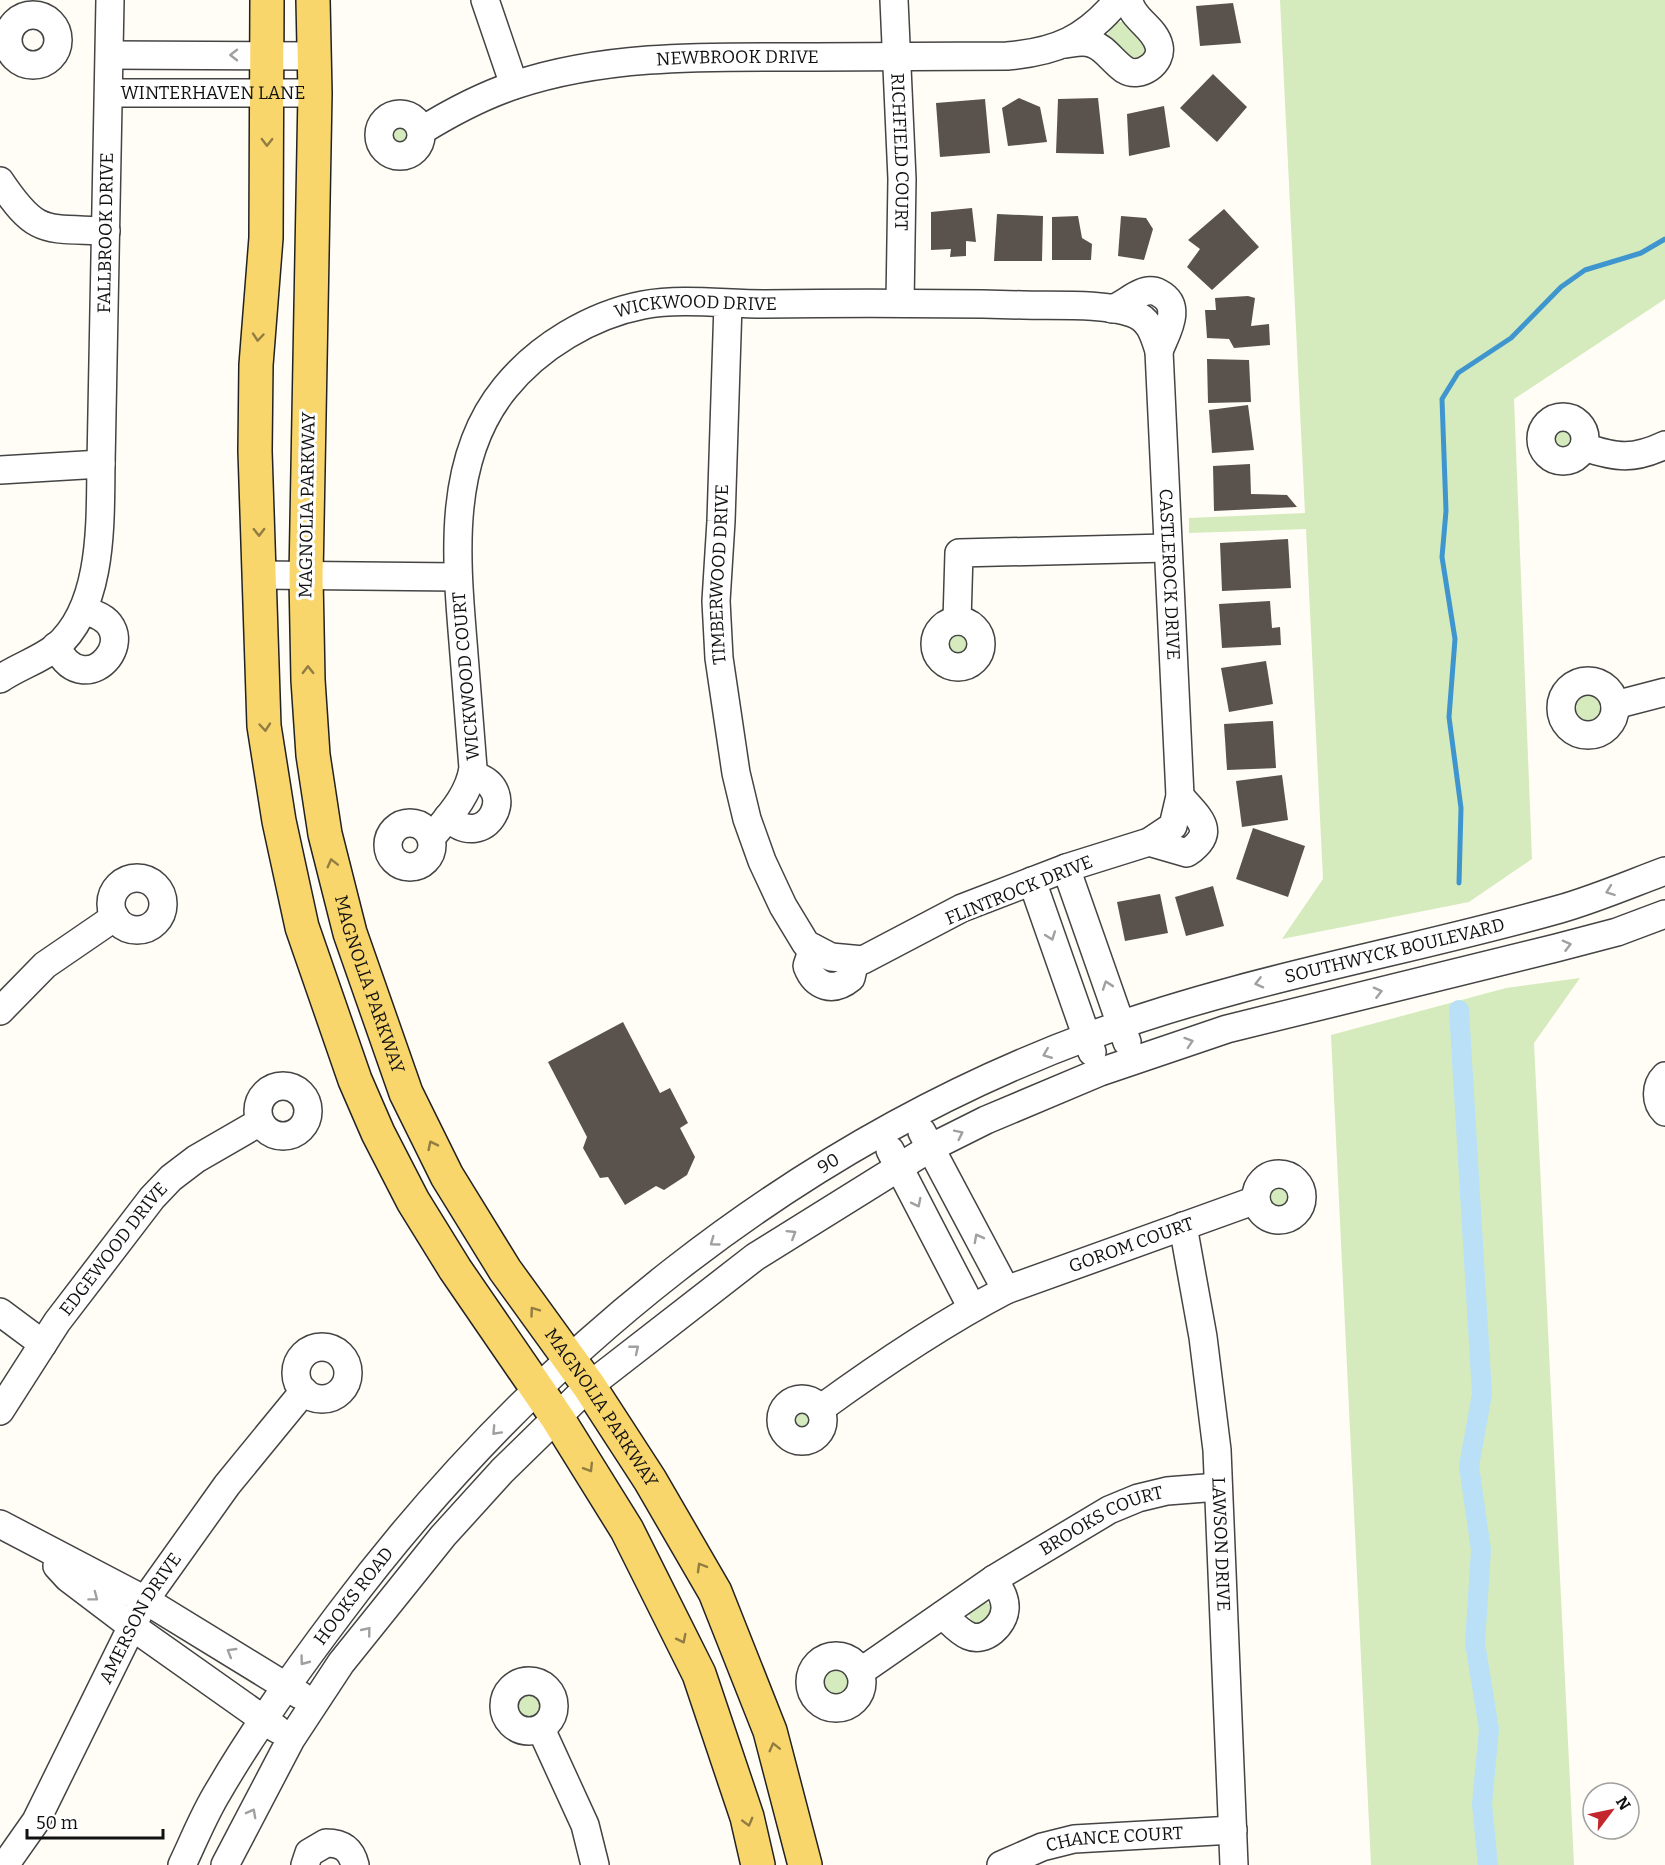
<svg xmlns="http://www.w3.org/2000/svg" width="1665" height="1865" font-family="Bitter,serif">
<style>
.green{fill:#d5ebbd}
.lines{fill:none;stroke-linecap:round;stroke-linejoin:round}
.stream{stroke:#3f96cf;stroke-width:5}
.canal{stroke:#b9e0f7;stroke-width:20}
.building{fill:#5a524d}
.minor-casing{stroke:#444;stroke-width:30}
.major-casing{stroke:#222;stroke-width:36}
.minor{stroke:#fff;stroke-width:27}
.major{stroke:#f9d66b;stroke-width:33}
.oneway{stroke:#a0a0a0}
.oneway2{stroke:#917d42}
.labels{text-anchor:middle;stroke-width:6;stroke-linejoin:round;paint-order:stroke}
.street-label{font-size:18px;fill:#111;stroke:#fff}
</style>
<rect width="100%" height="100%" fill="#fffdf5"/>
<g class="green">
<path d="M1280 0H1665V299L1514 399 1532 859 1469 902 1282 939 1323 879 1306 529 1189 533V518L1305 513Z"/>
<path d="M1119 22H1126L1150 50 1133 64 1107 36 1112 27Z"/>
<circle cx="397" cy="140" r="23"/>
<circle cx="1558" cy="442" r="23"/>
<circle cx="959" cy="648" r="23"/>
<circle cx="1586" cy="708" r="23"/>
<path d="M1580 978 1534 1043 1574 1865H1371L1331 1035 1506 988Z"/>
<circle cx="1273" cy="1202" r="23"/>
<circle cx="803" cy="1421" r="13"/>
<circle cx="981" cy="1613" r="12"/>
<circle cx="836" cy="1682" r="13"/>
<circle cx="529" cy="1705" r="13"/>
</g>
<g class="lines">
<path class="stream" d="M1459 883 1461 808 1449 717 1455 639 1442 557 1446 511 1442 399 1458 373 1511 338 1561 287 1585 270 1641 253 1665 239"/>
<path class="canal" d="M1459 1010 1482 1394 1469 1466 1481 1550 1475 1643 1489 1729 1482 1804 1488 1865"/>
</g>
<g class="building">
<path d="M1233 3 1241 43 1200 46 1196 6Z"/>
<path d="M1213 74 1247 107 1217 142 1180 108Z"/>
<path d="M1019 98 1040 107 1047 142 1008 146 1002 108Z"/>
<path d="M1098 98 1104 154 1056 153 1058 99Z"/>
<path d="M985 99 990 153 940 157 936 103Z"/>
<path d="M1164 106 1170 147 1129 156 1127 114Z"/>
<path d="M972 208 976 242 966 241V256L950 257 951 249 931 250V212Z"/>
<path d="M1224 209 1259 247 1212 290 1187 267 1200 249 1188 240Z"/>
<path d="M997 214 1043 216 1042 261H994Z"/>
<path d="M1078 216 1082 238 1092 244 1091 260H1052V217Z"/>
<path d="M1121 216 1146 218 1153 229 1144 260 1118 256Z"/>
<path d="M1248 296 1255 298 1251 326 1269 324 1270 345 1234 348 1229 339 1207 338 1205 310H1216L1215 298Z"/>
<path d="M1207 359 1249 360 1251 402 1208 403Z"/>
<path d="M1248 405 1254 450 1212 453 1209 410Z"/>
<path d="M1250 464 1251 494 1287 495 1297 507 1214 511 1213 466Z"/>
<path d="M1288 539 1291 588 1222 591 1220 543Z"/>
<path d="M1270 601 1272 628 1280 627 1281 645 1222 648 1219 604Z"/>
<path d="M1266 661 1273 704 1229 712 1221 668Z"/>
<path d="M1273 721 1276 768 1227 770 1224 724Z"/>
<path d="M1282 775 1288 820 1242 827 1236 781Z"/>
<path d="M1253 828 1305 846 1288 897 1236 879Z"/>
<path d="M1213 886 1224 926 1186 936 1175 897Z"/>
<path d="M1160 894 1168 933 1125 941 1117 902Z"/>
<path d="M623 1022 660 1093 670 1088 688 1123 680 1128 695 1157 687 1175 664 1190 656 1186 625 1205 608 1177 600 1178 583 1148 587 1137 548 1062Z"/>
</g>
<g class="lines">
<g class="minor-casing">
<g id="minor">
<path d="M485 0 514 85"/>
<path id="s1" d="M894 0 902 179 900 303"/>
<circle cx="33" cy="40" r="25"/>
<path d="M1065 44C1074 43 1084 40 1093 44 1105 48 1114 63 1125 70 1140 79 1163 63 1159 46 1155 27 1131 19 1129 0"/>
<path d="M110 55 314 56"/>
<path id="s2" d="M109 93H315"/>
<circle cx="400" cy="135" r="21"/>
<path id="s3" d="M421 131C450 113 482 96 515 85 610 53 717 57 816 57 880 57 944 56 1007 56 1056 52 1086 39 1118 0"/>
<path d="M0 181C37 236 44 228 106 231"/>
<path d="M1112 309C1123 305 1131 297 1141 293 1147 290 1154 290 1159 293 1184 306 1166 333 1159 351"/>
<circle cx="1563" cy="439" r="22"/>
<path d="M1584 447C1617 458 1633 460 1665 445"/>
<path d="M0 470 101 464"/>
<path d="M260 575 458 577"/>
<path d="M957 621 959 553 1167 548"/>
<circle cx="958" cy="644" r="23"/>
<path d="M56 646C87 711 154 624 83 611"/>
<path id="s4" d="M0 679C17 667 40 660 56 647 104 606 100 521 101 464L110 0"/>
<circle cx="1588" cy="708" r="27"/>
<path d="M1615 705 1665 692"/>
<path d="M448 817C485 855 523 788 472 775"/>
<circle cx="410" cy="845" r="22"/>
<path id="s5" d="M431 838C448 817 469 796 473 768 470 726 466 684 463 642 456 557 447 459 505 388 538 347 591 315 643 305 683 298 724 304 764 304 850 303 936 303 1023 305 1053 306 1104 303 1132 313 1150 319 1154 335 1159 351L1180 796 1173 826 1149 842 1066 868 962 908 863 960 831 957 806 944 783 906 762 861 747 819 736 773 719 658 716 601 721 521 728 304"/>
<path d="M1149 842 1187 853C1219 831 1198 818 1180 796"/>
<path d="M1066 868 1127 1042"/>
<circle cx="137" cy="904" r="26"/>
<path d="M1032 881 1092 1052"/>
<path d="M813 948 807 966C815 987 833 993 851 978L855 960"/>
<path d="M0 1011 45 965 115 917"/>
<path d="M1665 1076C1655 1086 1655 1102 1665 1112"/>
<circle cx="283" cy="1111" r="25"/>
<path d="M922 1132 1006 1290"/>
<path d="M890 1150 972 1308"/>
<circle cx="1279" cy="1197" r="23"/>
<path id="s6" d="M1183 1226 1203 1337 1217 1450 1234 1865"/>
<path d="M0 1312 43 1344"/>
<circle cx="322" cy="1373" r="26"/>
<circle cx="802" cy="1420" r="21"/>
<path id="s7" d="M820 1409C879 1366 941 1324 1006 1290L1256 1200"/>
<path id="s8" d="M0 1411 57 1322 152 1198 171 1178 196 1159 260 1122"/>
<path d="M0 1524 145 1600 300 1695"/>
<path d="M57 1566 68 1578 130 1625 277 1729"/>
<path d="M943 1615C951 1622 959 1632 969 1636 985 1643 1004 1625 1005 1609 1006 1598 999 1588 994 1579"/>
<circle cx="836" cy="1682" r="26"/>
<path id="s9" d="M860 1672 994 1579 1109 1510 1138 1498 1167 1491 1218 1487"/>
<circle cx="529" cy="1706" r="25"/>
<path d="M541 1729 585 1825 595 1865"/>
<path id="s10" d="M5 1865 36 1821 145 1600 227 1485 304 1391"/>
<path id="s11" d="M182 1865C194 1840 204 1814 219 1790 255 1728 297 1670 340 1613 531 1358 791 1146 1092 1035 1244 979 1404 953 1560 909 1595 899 1630 884 1665 871"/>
<path d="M225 1865 291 1739 341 1663 443 1536 502 1471 589 1386 755 1257 930 1148 986 1120 1100 1072 1227 1029 1556 948 1617 932 1665 914"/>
<path d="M305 1865 309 1853 326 1843C342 1843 351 1849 355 1865"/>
<path id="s12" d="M1001 1865 1042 1847 1074 1839 1233 1830"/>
</g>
</g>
<g class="major-casing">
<g id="major">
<path d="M267 0 266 238 256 365 255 451 264 726 279 821 302 927 355 1080 378 1133 413 1201 455 1269 558 1419 627 1530 699 1674 747 1817 758 1865"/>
<path id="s13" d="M313 0 315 93 306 577 308 680 313 755 325 834 350 933 406 1093 447 1176 505 1270 589 1386 650 1480 715 1592 770 1731 805 1865"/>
</g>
</g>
<use href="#minor" class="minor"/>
<use href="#major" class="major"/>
</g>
<defs><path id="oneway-chevron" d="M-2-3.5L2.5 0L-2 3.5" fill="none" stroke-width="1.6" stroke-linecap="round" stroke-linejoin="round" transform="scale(1.5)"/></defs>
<g class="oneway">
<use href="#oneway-chevron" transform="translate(234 55) rotate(-180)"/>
<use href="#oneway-chevron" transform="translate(1610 891) rotate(160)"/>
<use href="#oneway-chevron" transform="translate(1051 936) rotate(70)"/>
<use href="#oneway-chevron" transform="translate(1567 945) rotate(-15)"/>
<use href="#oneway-chevron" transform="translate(1259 983) rotate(166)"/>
<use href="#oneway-chevron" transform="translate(1107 985) rotate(-109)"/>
<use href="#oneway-chevron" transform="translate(1378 992) rotate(-14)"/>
<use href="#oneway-chevron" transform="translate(1189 1042) rotate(-18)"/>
<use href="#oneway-chevron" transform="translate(1047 1054) rotate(158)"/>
<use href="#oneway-chevron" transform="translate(959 1134) rotate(-26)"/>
<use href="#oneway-chevron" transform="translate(917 1203) rotate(63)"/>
<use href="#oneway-chevron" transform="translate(792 1234) rotate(-32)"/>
<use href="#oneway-chevron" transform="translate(978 1238) rotate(-118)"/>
<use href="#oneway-chevron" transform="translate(714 1242) rotate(144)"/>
<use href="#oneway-chevron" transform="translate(635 1349) rotate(-39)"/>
<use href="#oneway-chevron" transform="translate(496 1431) rotate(133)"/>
<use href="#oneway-chevron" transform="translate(94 1597) rotate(37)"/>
<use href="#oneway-chevron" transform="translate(367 1631) rotate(-51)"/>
<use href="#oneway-chevron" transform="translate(231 1652) rotate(-149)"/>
<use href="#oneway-chevron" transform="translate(304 1661) rotate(127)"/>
<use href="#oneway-chevron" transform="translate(252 1813) rotate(-62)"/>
</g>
<g class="oneway2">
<use href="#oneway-chevron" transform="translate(267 142) rotate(91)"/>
<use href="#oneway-chevron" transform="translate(258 337) rotate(95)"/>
<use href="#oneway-chevron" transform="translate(259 532) rotate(89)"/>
<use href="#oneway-chevron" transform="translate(308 670) rotate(-91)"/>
<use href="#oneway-chevron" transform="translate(265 727) rotate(85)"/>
<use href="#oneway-chevron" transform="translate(332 863) rotate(-104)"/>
<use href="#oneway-chevron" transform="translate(432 1145) rotate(-116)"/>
<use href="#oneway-chevron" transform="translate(534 1311) rotate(-126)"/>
<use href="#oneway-chevron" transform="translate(589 1468) rotate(58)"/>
<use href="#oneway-chevron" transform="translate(701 1567) rotate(-120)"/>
<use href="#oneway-chevron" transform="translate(682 1639) rotate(63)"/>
<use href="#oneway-chevron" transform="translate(774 1747) rotate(-104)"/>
<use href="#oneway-chevron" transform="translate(748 1822) rotate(75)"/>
</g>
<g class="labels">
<g class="street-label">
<text dy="6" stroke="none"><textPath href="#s3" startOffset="330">NEWBROOK DRIVE</textPath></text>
<text dy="6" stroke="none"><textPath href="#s2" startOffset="104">WINTERHAVEN LANE</textPath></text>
<text dy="6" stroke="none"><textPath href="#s1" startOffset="152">RICHFIELD COURT</textPath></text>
<text dy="6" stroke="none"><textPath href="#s4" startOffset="490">FALLBROOK DRIVE</textPath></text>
<text dy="6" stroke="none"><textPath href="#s5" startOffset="690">WICKWOOD DRIVE</textPath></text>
<text transform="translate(307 505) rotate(-89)" y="6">MAGNOLIA PARKWAY</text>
<text dy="6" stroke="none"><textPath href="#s5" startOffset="1400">CASTLEROCK DRIVE</textPath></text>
<text dy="6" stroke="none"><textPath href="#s5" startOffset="2438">TIMBERWOOD DRIVE</textPath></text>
<text transform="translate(466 676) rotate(-95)" y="6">WICKWOOD COURT</text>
<text transform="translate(1019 890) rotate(-22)" y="6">FLINTROCK DRIVE</text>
<text dy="6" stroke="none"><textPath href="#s11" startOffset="1574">SOUTHWYCK BOULEVARD</textPath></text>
<text dy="6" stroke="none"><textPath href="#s13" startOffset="992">MAGNOLIA PARKWAY</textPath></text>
<text dy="6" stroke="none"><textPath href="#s11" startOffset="966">90</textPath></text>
<text dy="6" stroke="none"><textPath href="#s7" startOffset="354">GOROM COURT</textPath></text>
<text dy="6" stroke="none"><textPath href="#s8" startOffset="198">EDGEWOOD DRIVE</textPath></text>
<text dy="6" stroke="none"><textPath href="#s13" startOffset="1478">MAGNOLIA PARKWAY</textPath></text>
<text dy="6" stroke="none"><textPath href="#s9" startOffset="286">BROOKS COURT</textPath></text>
<text dy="6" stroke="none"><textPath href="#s6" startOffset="321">LAWSON DRIVE</textPath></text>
<text dy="6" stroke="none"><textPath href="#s11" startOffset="320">HOOKS ROAD</textPath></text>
<text dy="6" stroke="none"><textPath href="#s10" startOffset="282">AMERSON DRIVE</textPath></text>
<text dy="6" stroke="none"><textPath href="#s12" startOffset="118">CHANCE COURT</textPath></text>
</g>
</g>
<g transform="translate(1611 1811) rotate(58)"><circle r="28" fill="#ffffff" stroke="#a0a0a0" stroke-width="1.5"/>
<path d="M0-4.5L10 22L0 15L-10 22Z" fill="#c4262e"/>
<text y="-9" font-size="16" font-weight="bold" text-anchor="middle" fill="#111111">N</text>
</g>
<path d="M27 1829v9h136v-9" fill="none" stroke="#111111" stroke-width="3"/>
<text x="36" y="1829" font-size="18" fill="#111111" stroke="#ffffff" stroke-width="4.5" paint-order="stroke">50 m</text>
</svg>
